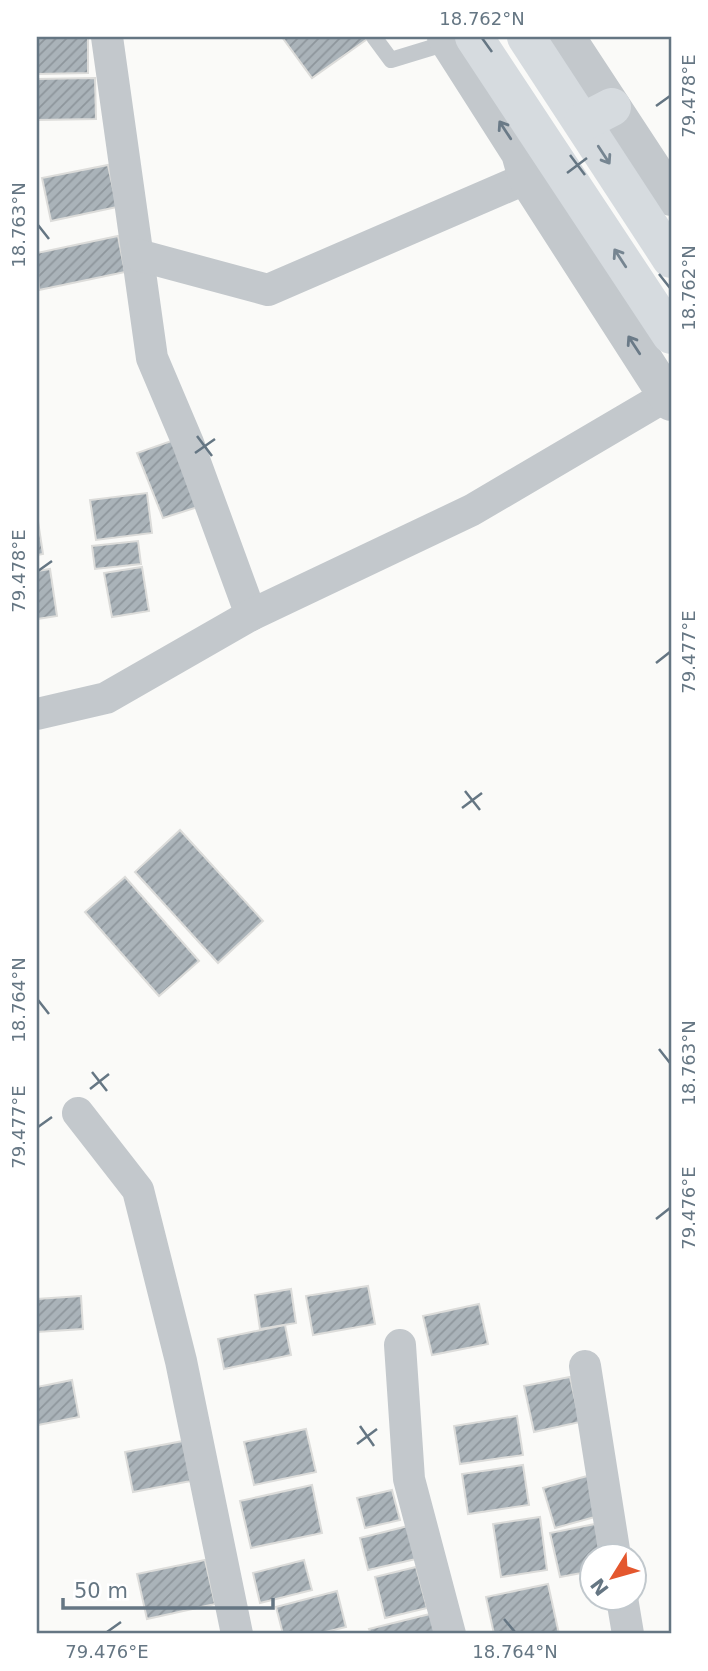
<svg xmlns="http://www.w3.org/2000/svg" width="708" height="1671" font-family="'DejaVu Sans',sans-serif">
<style>
.building{fill:url(#building-hatch);stroke:#dcdcda;stroke-width:2}
.lines{fill:none;stroke-linecap:round;stroke-linejoin:round}
.service{stroke:#c3c8cc;stroke-width:16}
.minor{stroke:#c3c8cc;stroke-width:32}
.tertiary{stroke:#c3c8cc;stroke-width:38}
.trunk{stroke:#d6dbdf;stroke-width:38}
.oneway{stroke:#6a7a87}
.oneway2{stroke:#768591}
.ticks{fill:none;stroke:#657683;stroke-width:2.5}
.neatline{fill:none;stroke:#657683;stroke-width:2.5}
.ticks-label{font-size:18px;text-anchor:middle;fill:#657683}
</style>
<defs>
<pattern id="building-hatch" width="6" height="6" patternUnits="userSpaceOnUse" patternTransform="scale(1.75)"><rect width="6" height="6" fill="#aab3b9"/><path d="M-1 1l2-2M0 6l6-6M5 7l2-2" fill="none" stroke="#8e969c"/></pattern>
</defs>
<rect width="100%" height="100%" fill="#fafaf8"/>
<g class="building">
<path d="M37 37H88V73L37 74Z"/>
<path d="M282 37H370L312 78Z"/>
<path d="M95 78 96 119 37 120V79Z"/>
<path d="M108 165 117 207 51 221 42 178Z"/>
<path d="M118 236 125 272 39 290 37 253Z"/>
<path d="M177 439 201 506 163 518 137 453Z"/>
<path d="M147 493 152 533 96 540 90 500Z"/>
<path d="M37 515 43 554 37 555Z"/>
<path d="M138 541 141 564 95 569 92 546Z"/>
<path d="M142 567 149 611 112 617 104 573Z"/>
<path d="M50 569 57 616 37 619V571Z"/>
<path d="M180 830 263 921 218 963 135 872Z"/>
<path d="M125 877 199 961 159 996 85 912Z"/>
<path d="M368 1286 375 1324 313 1335 306 1296Z"/>
<path d="M291 1289 296 1323 260 1329 255 1295Z"/>
<path d="M81 1296 83 1329 37 1332V1299Z"/>
<path d="M479 1304 488 1344 432 1355 423 1316Z"/>
<path d="M285 1325 291 1355 224 1369 218 1339Z"/>
<path d="M570 1377 580 1422 534 1432 524 1386Z"/>
<path d="M72 1380 79 1417 38 1425 37 1387Z"/>
<path d="M517 1416 523 1455 460 1464 454 1426Z"/>
<path d="M306 1429 316 1472 254 1485 244 1442Z"/>
<path d="M183 1441 191 1481 133 1492 125 1452Z"/>
<path d="M523 1465 529 1505 468 1514 462 1474Z"/>
<path d="M591 1475 602 1515 555 1528 543 1488Z"/>
<path d="M312 1485 322 1533 251 1548 240 1501Z"/>
<path d="M392 1490 400 1520 365 1528 357 1498Z"/>
<path d="M540 1517 547 1570 501 1577 493 1524Z"/>
<path d="M600 1523 608 1556H592V1571L560 1577 550 1533Z"/>
<path d="M408 1526 416 1559 368 1570 360 1538Z"/>
<path d="M205 1560 215 1604 147 1619 137 1574Z"/>
<path d="M304 1560 312 1590 260 1603 253 1573Z"/>
<path d="M416 1567 427 1608 385 1618 375 1577Z"/>
<path d="M548 1584 559 1634H494L486 1597Z"/>
<path d="M337 1591 346 1627 317 1634H283L276 1607Z"/>
<path d="M430 1614 436 1634H371L369 1629Z"/>
</g>
<g class="lines">
<path class="service" d="M374 37 391 60 450 42"/>
<g class="minor">
<path d="M107 37 152 358 188 443 251 615"/>
<path d="M138 255 268 290 527 178 546 166"/>
<path d="M37 714 106 698 251 615 472 510 671 393"/>
<path d="M78 1113 138 1190 181 1361 237 1634"/>
<path d="M400 1345 409 1479 450 1634"/>
<path d="M585 1366 615 1556"/>
<path d="M622 1598 628 1634"/>
</g>
<g class="tertiary">
<path d="M446 37 520 153 527 178 671 402"/>
<path d="M566 37 671 197"/>
</g>
<g class="trunk">
<path d="M474 37 671 335"/>
<path d="M526 37 671 259"/>
<path d="M583 122 612 107"/>
</g>
</g>
<defs><path id="oneway-shaft" d="M-6 0H5M1.5-3L5.5 0L1.5 3" fill="none" stroke-width="1.6" stroke-linecap="round" stroke-linejoin="round" transform="scale(1.75)"/></defs>
<g class="oneway">
<use href="#oneway-shaft" transform="translate(505 130) rotate(-123)"/>
<use href="#oneway-shaft" transform="translate(634 345) rotate(-123)"/>
</g>
<g class="oneway2">
<use href="#oneway-shaft" transform="translate(604 155) rotate(57)"/>
<use href="#oneway-shaft" transform="translate(620 258) rotate(-123)"/>
</g>
<path class="ticks" d="M482 38 492 52M656 106 670 96M570 155 585 175M567 173 587 158M38 225 49 239M659 274 670 288M197 436 212 456M195 453 215 439M38 571 52 561M656 663 670 652M465 791 480 810M462 808 482 793M38 1000 49 1014M659 1049 670 1063M92 1072 107 1091M90 1089 109 1074M38 1127 52 1117M656 1219 670 1208M360 1426 374 1446M357 1444 377 1429M504 1619 515 1632M107 1632 121 1622"/>
<rect width="708" height="1671" fill="none" stroke="#ffffff" stroke-width="77"/>
<g transform="translate(613 1577) rotate(233)"><circle r="33" fill="#ffffff" stroke="#c1c8cd" stroke-width="2"/>
<path d="M0-5L12 26L0 18L-12 26Z" fill="#e4572e"/>
<text y="-10" font-size="19" font-weight="bold" text-anchor="middle" fill="#657683">N</text>
</g>
<path d="M63 1598v10h210v-10" fill="none" stroke="#657683" stroke-width="3.5"/>
<text x="74" y="1598" font-size="21" fill="#657683" stroke="#ffffff" stroke-width="5" paint-order="stroke">50 m</text>
<rect x="38" y="38" width="632" height="1594" class="neatline"/>
<g class="ticks-label">
<text x="482" y="25">18.762°N</text>
<text transform="translate(689 96) rotate(-90)" y="6">79.478°E</text>
<text transform="translate(19 225) rotate(-90)" y="6">18.763°N</text>
<text transform="translate(689 288) rotate(-90)" y="6">18.762°N</text>
<text transform="translate(19 571) rotate(-90)" y="6">79.478°E</text>
<text transform="translate(689 652) rotate(-90)" y="6">79.477°E</text>
<text transform="translate(19 1000) rotate(-90)" y="6">18.764°N</text>
<text transform="translate(689 1063) rotate(-90)" y="6">18.763°N</text>
<text transform="translate(19 1127) rotate(-90)" y="6">79.477°E</text>
<text transform="translate(689 1208) rotate(-90)" y="6">79.476°E</text>
<text x="107" y="1658">79.476°E</text>
<text x="515" y="1658">18.764°N</text>
</g>
</svg>
